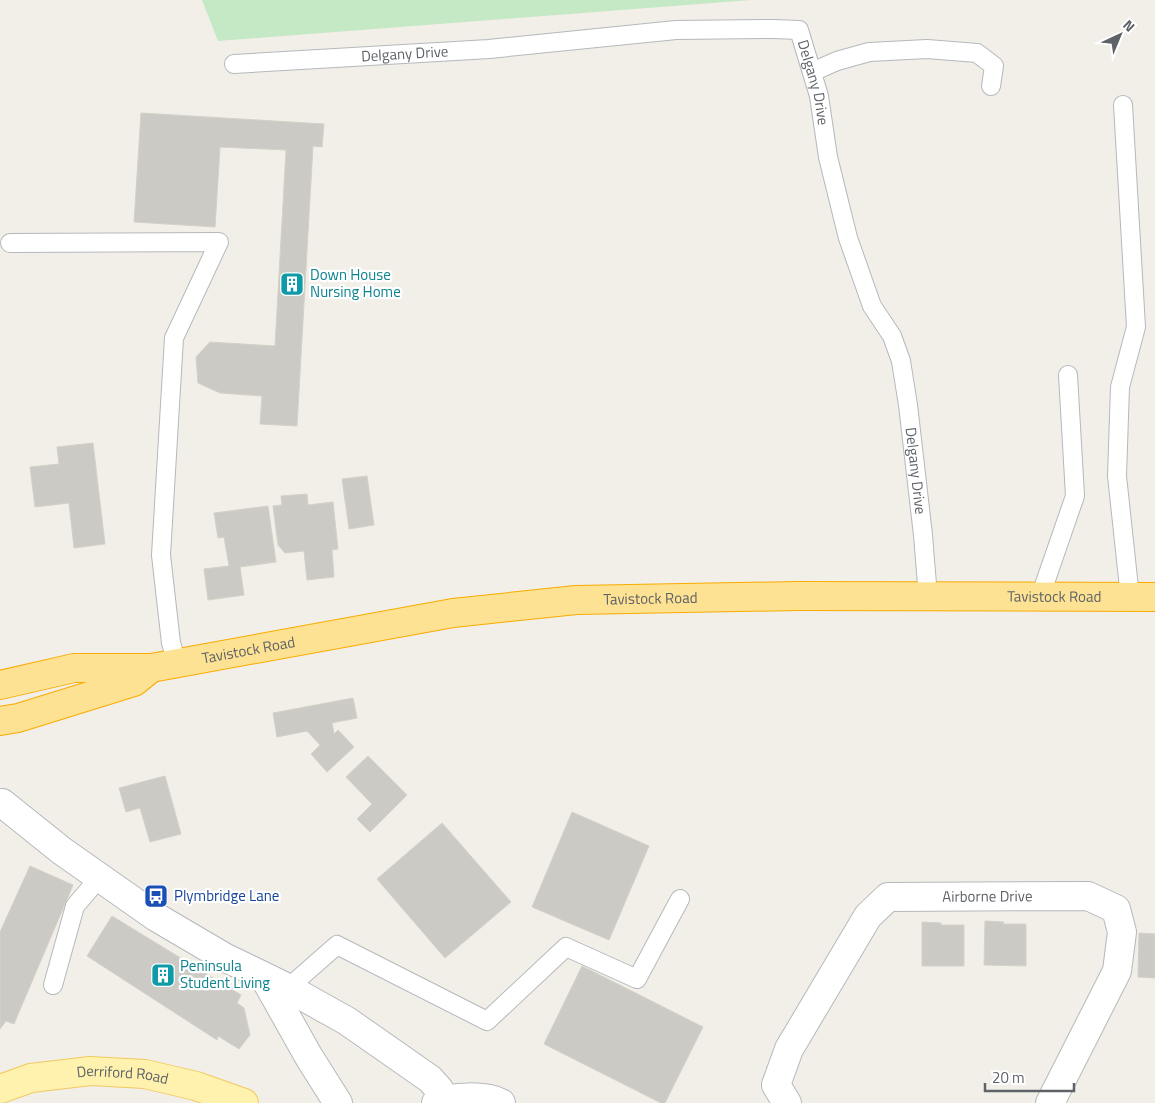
<svg xmlns="http://www.w3.org/2000/svg" width="1155" height="1103" font-family="'Titillium Web',sans-serif">
<style>
.green{fill:#c5e8c5}
.building{fill:#cccac5;stroke:#d6d1c6}
.lines{fill:none;stroke-linecap:round;stroke-linejoin:round}
.lane-casing{stroke:#b5b8bc;stroke-width:20}
.street-casing{stroke:#b5b8bc;stroke-width:30}
.primary-casing{stroke:#f2c960;stroke-width:30}
.highway-casing{stroke:#f9ab00;stroke-width:30}
.lane{stroke:#fff;stroke-width:18}
.street{stroke:#fff;stroke-width:28}
.primary{stroke:#fff2af;stroke-width:28}
.highway{stroke:#fde293;stroke-width:28}
.labels{text-anchor:middle;stroke-width:4.5;stroke-linejoin:round;paint-order:stroke}
.street-label{font-size:15px;fill:#5f6368;stroke:#fff}
.culture-label{font-size:15px;fill:#0d838f;stroke:#fff;text-anchor:start}
.transit-label{font-size:15px;fill:#164399;stroke:#fff;text-anchor:start}
</style>
<rect width="100%" height="100%" fill="#f1efe8"/>
<path class="green" d="M202 0H751L218 41Z"/>
<g class="building">
<path d="M141 113 324 124 322 147 313 146 297 426 260 424 262 396 220 393 198 383 196 357 210 342 275 346 286 150 220 147 215 227 134 222Z"/>
<path d="M93 443 105 544 74 548 69 503 35 507 30 467 59 464 57 447Z"/>
<path d="M367 476 374 525 349 529 342 479Z"/>
<path d="M307 494 308 505 333 502 338 549 332 550 334 577 307 580 304 551 285 553 278 545 273 506 282 505 281 496Z"/>
<path d="M268 506 276 562 240 567 244 595 208 600 204 569 229 566 224 537 218 538 214 513Z"/>
<path d="M353 698 357 718 332 723 334 734 338 730 354 747 327 772 311 754 320 745 307 731 277 737 273 713Z"/>
<path d="M368 756 407 795 370 832 357 819 372 804 346 777Z"/>
<path d="M165 776 181 834 150 842 140 808 126 812 119 788Z"/>
<path d="M572 812 649 846 609 940 532 907Z"/>
<path d="M442 823 511 902 445 958 377 879Z"/>
<path d="M30 866 73 885 14 1024 6 1021 0 1029V932Z"/>
<path d="M112 916 241 995 237 1003 244 1008 250 1035 239 1049 218 1036 217 1040 87 956Z"/>
<path d="M985 921 1004 922 1003 924H1026V966L984 965Z"/>
<path d="M922 922 941 923V925H964V966H922Z"/>
<path d="M1139 933 1155 934V978L1138 977Z"/>
<path d="M582 966 703 1027 665 1103H661L544 1044Z"/>
</g>
<g class="lines">
<g class="lane-casing">
<g id="lane">
<path id="s1" d="M234 64 489 49 676 30 774 29 799 30 819 96 828 157 848 238 872 306 892 336 901 361 908 405 923 535 928 597"/>
<path d="M812 72 837 61 869 52 927 49 977 53 994 66 991 86"/>
<path d="M1123 105 1136 327 1120 387 1117 476 1130 597"/>
<path d="M10 243 219 242 174 338 161 555 171 643 177 663"/>
<path d="M1040 597 1075 496 1068 375"/>
<path d="M53 985 75 906 100 877"/>
<path d="M288 988 337 945 487 1021 566 947 637 979 680 899"/>
</g>
</g>
<g class="street-casing">
<g id="street">
<path d="M2 803 62 851 156 917 224 957 288 988 347 1021 430 1079 439 1089 444 1099"/>
<path d="M264 977 309 1057 338 1103"/>
<path d="M436 1103C451 1096 486 1095 501 1103"/>
<path id="s2" d="M787 1103 776 1085 789 1049 868 916 888 897 1088 896 1116 909 1122 932 1117 971 1050 1103"/>
</g>
</g>
<g class="primary-casing">
<g id="primary">
<path id="s3" d="M0 1089 31 1078 90 1071 145 1074 196 1086 244 1103"/>
</g>
</g>
<g class="highway-casing">
<g id="highway">
<path id="s4" d="M0 685 74 668H151L453 613 576 600 797 596 1155 597"/>
<path d="M0 721 18 718 134 682 150 669"/>
</g>
</g>
<use href="#lane" class="lane"/>
<use href="#street" class="street"/>
<use href="#primary" class="primary"/>
<use href="#highway" class="highway"/>
</g>
<defs>
<g id="building-square" transform="scale(1.25)"><rect x="-9" y="-9" width="18" height="18" rx="4" fill="#0f9aa8" stroke="#fff"/><path d="M-4-6H4V6H1V3H-1V6H-4ZM-2.5-4.3h1.7v1.8h-1.7ZM.8-4.3h1.7v1.8H.8ZM-2.5-1h1.7V.8h-1.7ZM.8-1h1.7V.8H.8Z" fill="#fff"/></g>
<g id="bus-square" transform="scale(1.25)"><rect x="-9" y="-9" width="18" height="18" rx="4" fill="#1a4fb4" stroke="#fff"/><path d="M-5-6H5V4H4V6H2V4H-2V6H-4V4H-5ZM-3.5-4V0h7V-4ZM-3.5 1.2v1.5H-2V1.2ZM2 1.2v1.5H3.5V1.2Z" fill="#fff"/></g>
</defs>
<g fill-rule="evenodd">
<use href="#building-square" x="292" y="284"/>
<use href="#bus-square" x="156" y="896"/>
<use href="#building-square" x="163" y="975"/>
</g>
<g class="labels">
<g class="street-label">
<text dy="5" stroke="none"><textPath href="#s1" startOffset="171">Delgany Drive</textPath></text>
<text dy="5" stroke="none"><textPath href="#s1" startOffset="621">Delgany Drive</textPath></text>
<text dy="5" stroke="none"><textPath href="#s1" startOffset="1026">Delgany Drive</textPath></text>
<text dy="5" stroke="none"><textPath href="#s4" startOffset="1062">Tavistock Road</textPath></text>
<text dy="5" stroke="none"><textPath href="#s4" startOffset="658">Tavistock Road</textPath></text>
<text dy="5" stroke="none"><textPath href="#s4" startOffset="252">Tavistock Road</textPath></text>
<text dy="5" stroke="none"><textPath href="#s2" startOffset="341">Airborne Drive</textPath></text>
<text dy="5" stroke="none"><textPath href="#s3" startOffset="125">Derriford Road</textPath></text>
</g>
<g class="culture-label">
<text x="310" y="280">Down House<tspan x="310" dy="17">Nursing Home</tspan></text>
<text x="180" y="971">Peninsula<tspan x="180" dy="17">Student Living</tspan></text>
</g>
<g class="transit-label">
<text x="174" y="901">Plymbridge Lane</text>
</g>
</g>
<g transform="translate(1120 35) rotate(44)" stroke="#ffffff" stroke-width="4" paint-order="stroke">
<path d="M0-4L9 19L0 12L-9 19Z" fill="#5f6368"/>
<text y="-8" font-size="14" font-weight="bold" text-anchor="middle" fill="#5f6368">N</text>
</g>
<path d="M985 1083v8h89v-8" fill="none" stroke="#5f6368" stroke-width="2.5"/>
<text x="992" y="1083" font-size="15" fill="#5f6368" stroke="#ffffff" stroke-width="4" paint-order="stroke">20 m</text>
</svg>
